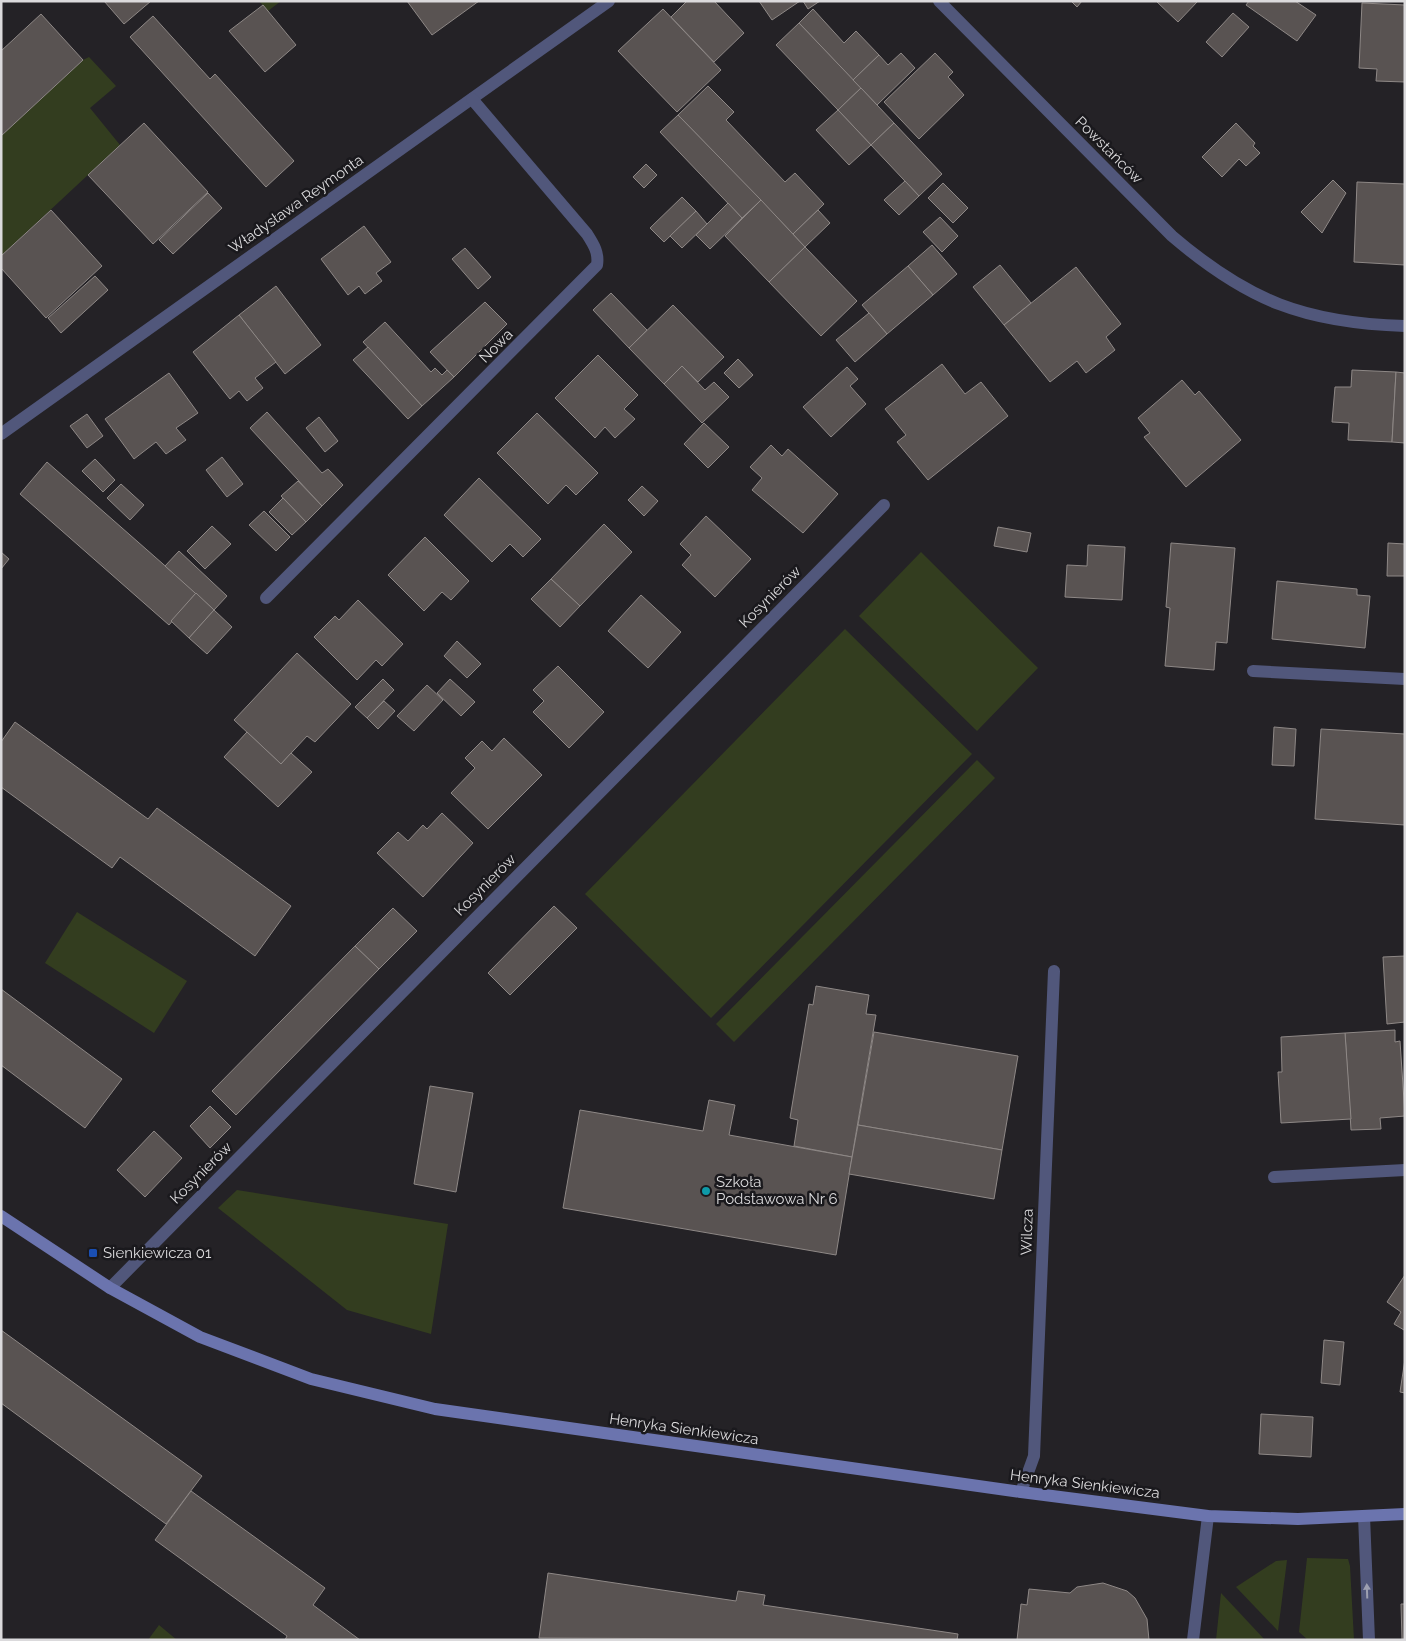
<svg xmlns="http://www.w3.org/2000/svg" width="1406" height="1641" font-family="Raleway,sans-serif">
<style>
.green{fill:#333d1f}
.building{fill:#595352;stroke:#8e8886}
.lines{fill:none;stroke-linecap:round;stroke-linejoin:round}
.street{stroke:#51577b;stroke-width:12}
.secondary{stroke:#6b74ae;stroke-width:12}
.oneway{fill:#9d9fb0}
.culture-dot{fill:#0f9aa8;stroke:#1a191d;stroke-width:2}
.transit-dot{fill:#1a4fb4;stroke:#1a191d;stroke-width:2}
.labels{text-anchor:middle;stroke-width:5;stroke-linejoin:round;paint-order:stroke}
.street-label{font-size:15px;fill:#dbdadc;stroke:#1a191d}
.poi-label{font-size:15px;fill:#dbdadc;stroke:#1a191d;text-anchor:start}
</style>
<rect width="100%" height="100%" fill="#242226"/>
<g class="green">
<path d="M259 1H281L268 11Z"/>
<path d="M89 57 116 86 90 108 120 145 1 256V136L83 60Z"/>
<path d="M921 552 1038 668 977 731 859 616Z"/>
<path d="M845 629 972 754 711 1018 585 894Z"/>
<path d="M977 760 995 778 734 1042 716 1024Z"/>
<path d="M77 912 187 981 154 1033 45 963Z"/>
<path d="M237 1190 448 1224 431 1334 347 1310 218 1208Z"/>
<path d="M1307 1558 1348 1559 1350 1566 1354 1640H1308L1299 1632Z"/>
<path d="M1287 1560 1278 1631 1236 1587 1276 1561Z"/>
<path d="M1221 1593 1265 1640H1216Z"/>
<path d="M159 1625 177 1640H148Z"/>
</g>
<g class="building">
<path d="M104 1H151L124 24Z"/>
<path d="M407 1H479L432 35Z"/>
<path d="M687 1H714L744 33 714 62 671 17Z"/>
<path d="M759 1H800L772 20Z"/>
<path d="M803 1H820L808 9Z"/>
<path d="M1071 1H1082L1077 7Z"/>
<path d="M1156 1H1198L1178 22Z"/>
<path d="M1249 1H1295L1316 15 1297 41 1246 5Z"/>
<path d="M1362 3 1405 5V82L1376 81 1377 69 1359 68Z"/>
<path d="M263 5 296 45 265 72 229 31Z"/>
<path d="M663 9 721 70 677 112 618 51Z"/>
<path d="M813 9 844 43 856 31 879 55 853 80 799 23Z"/>
<path d="M1233 13 1249 27 1222 57 1206 42Z"/>
<path d="M41 14 83 60 1 136V51Z"/>
<path d="M153 16 210 79 215 74 294 161 266 187 130 37Z"/>
<path d="M799 23 861 88 838 110 776 45Z"/>
<path d="M901 53 915 68 877 105 853 80 879 55 888 65Z"/>
<path d="M935 53 953 72 948 77 964 95 919 139 884 102Z"/>
<path d="M708 86 734 112 726 120 785 182 795 173 824 204 793 234 678 115Z"/>
<path d="M861 88 894 123 871 145 838 110Z"/>
<path d="M838 110 871 145 849 165 816 130Z"/>
<path d="M678 115 761 200 742 218 660 132Z"/>
<path d="M144 123 208 192 153 244 88 175Z"/>
<path d="M894 123 942 174 919 196 871 145Z"/>
<path d="M1236 123 1255 143 1253 146 1260 153 1246 166 1239 159 1222 177 1202 157Z"/>
<path d="M646 164 657 175 644 188 633 177Z"/>
<path d="M1333 180 1346 193 1322 233 1301 212Z"/>
<path d="M905 181 919 196 899 215 884 200Z"/>
<path d="M1357 182 1405 184V265L1354 262Z"/>
<path d="M943 183 968 208 953 223 928 198Z"/>
<path d="M208 193 222 208 173 254 159 240Z"/>
<path d="M682 197 696 211 664 242 650 228Z"/>
<path d="M761 200 805 247 769 282 725 236Z"/>
<path d="M728 203 742 218 710 249 696 235Z"/>
<path d="M51 210 102 266 46 318 1 268V256Z"/>
<path d="M818 210 830 223 805 247 793 234Z"/>
<path d="M696 211 707 224 682 248 670 236Z"/>
<path d="M940 217 958 236 942 252 923 232Z"/>
<path d="M364 226 391 262 376 273 382 281 365 294 359 286 348 295 321 259Z"/>
<path d="M932 245 957 274 933 295 908 266Z"/>
<path d="M805 247 857 301 821 336 769 282Z"/>
<path d="M465 248 491 277 478 289 452 259Z"/>
<path d="M1000 265 1031 303 1004 325 973 287Z"/>
<path d="M908 266 933 295 887 334 862 305Z"/>
<path d="M1076 267 1121 324 1106 337 1115 350 1086 373 1077 361 1050 382 1004 325Z"/>
<path d="M95 276 108 290 61 333 48 318Z"/>
<path d="M276 286 321 345 285 374 239 315Z"/>
<path d="M611 293 647 330 629 348 593 310Z"/>
<path d="M485 302 507 324 454 377 430 352Z"/>
<path d="M673 305 724 357 698 382 682 366 664 384 629 348Z"/>
<path d="M869 313 887 334 855 362 836 340Z"/>
<path d="M239 315 276 362 255 378 263 388 247 401 239 391 230 399 193 352Z"/>
<path d="M385 322 431 372 435 368 442 375 447 370 454 377 422 406 363 342Z"/>
<path d="M368 347 422 406 408 419 353 360Z"/>
<path d="M598 355 638 395 624 409 635 419 615 438 605 427 595 438 555 398Z"/>
<path d="M738 359 753 375 739 388 724 373Z"/>
<path d="M942 364 965 394 981 382 1008 416 928 480 897 442 906 435 885 409Z"/>
<path d="M682 366 705 390 714 382 729 397 702 423 664 384Z"/>
<path d="M847 367 858 379 850 386 866 404 831 437 803 407Z"/>
<path d="M1352 370 1396 372 1392 442 1348 440 1349 423 1332 422 1335 387H1351Z"/>
<path d="M1396 372 1405 373V443L1392 442Z"/>
<path d="M169 373 198 413 176 428 186 440 166 454 156 442 134 459 105 419Z"/>
<path d="M1182 380 1195 395 1199 391 1241 440 1186 487 1144 437 1150 433 1138 418Z"/>
<path d="M267 412 322 473 328 469 343 485 322 506 250 428Z"/>
<path d="M537 413 598 473 576 495 566 485 548 504 497 453Z"/>
<path d="M87 414 103 436 87 448 70 426Z"/>
<path d="M319 417 338 441 325 452 306 428Z"/>
<path d="M704 423 729 447 708 468 684 444Z"/>
<path d="M771 445 782 456 788 449 838 494 803 533 752 490 762 478 750 467Z"/>
<path d="M222 457 243 484 227 497 206 470Z"/>
<path d="M95 459 115 480 103 492 82 471Z"/>
<path d="M47 462 196 593 169 625 20 494Z"/>
<path d="M479 478 541 539 523 557 510 544 492 562 444 515Z"/>
<path d="M298 481 322 506 306 522 281 496Z"/>
<path d="M121 484 144 505 130 520 107 498Z"/>
<path d="M642 486 658 501 644 516 628 500Z"/>
<path d="M283 498 306 522 292 535 269 512Z"/>
<path d="M264 511 290 537 276 551 249 525Z"/>
<path d="M706 516 751 559 715 597 682 565 691 555 680 544Z"/>
<path d="M604 524 632 552 580 606 551 579Z"/>
<path d="M212 526 231 544 205 569 187 551Z"/>
<path d="M998 527 1031 533 1027 552 994 546Z"/>
<path d="M425 537 469 581 451 600 442 592 424 611 388 575Z"/>
<path d="M1171 543 1235 548 1227 643 1216 642 1214 670 1165 666 1170 608 1166 607Z"/>
<path d="M1388 543 1405 544V576H1387Z"/>
<path d="M1088 545 1125 547 1122 600 1065 597 1067 565 1087 566Z"/>
<path d="M179 551 227 596 214 610 165 566Z"/>
<path d="M1 552 9 559 1 569Z"/>
<path d="M551 579 580 606 560 627 531 599Z"/>
<path d="M1277 581 1357 589V595L1370 596 1365 648 1272 639Z"/>
<path d="M196 593 214 610 189 638 171 621Z"/>
<path d="M641 595 681 632 648 668 608 631Z"/>
<path d="M358 600 403 644 382 666 376 660 357 680 314 637 335 616 339 620Z"/>
<path d="M214 610 232 627 207 654 189 638Z"/>
<path d="M457 641 481 664 467 678 444 656Z"/>
<path d="M297 653 351 704 315 742 307 736 281 764 234 720Z"/>
<path d="M558 666 604 712 569 748 533 712 544 701 533 690Z"/>
<path d="M383 679 394 690 367 718 355 707Z"/>
<path d="M450 679 475 702 461 716 437 693Z"/>
<path d="M427 685 443 700 414 731 397 716Z"/>
<path d="M384 701 395 711 378 729 367 718Z"/>
<path d="M15 722 148 819 157 808 291 906 255 956 120 857 112 868 1 787V742Z"/>
<path d="M1274 727 1296 729 1294 766 1272 765Z"/>
<path d="M1321 729 1405 734V825L1315 819Z"/>
<path d="M247 732 281 764 291 753 312 772 278 807 224 757Z"/>
<path d="M504 738 542 775 488 829 451 793 475 768 465 758 482 741 492 751Z"/>
<path d="M442 813 473 843 423 897 377 853 398 832 408 841 423 825 427 829Z"/>
<path d="M554 906 577 928 510 995 488 973Z"/>
<path d="M393 908 417 931 379 969 355 946Z"/>
<path d="M355 946 379 969 236 1115 212 1091Z"/>
<path d="M1405 956V1022L1387 1024 1383 957Z"/>
<path d="M816 986 869 995 866 1014 876 1015 852 1157 794 1146 798 1120 790 1118 809 1004 813 1005Z"/>
<path d="M1 989 122 1079 85 1128 1 1065Z"/>
<path d="M1395 1030V1042L1400 1041 1405 1116 1380 1118 1381 1129 1351 1130 1345 1033Z"/>
<path d="M874 1032 1018 1056 1002 1150 858 1125Z"/>
<path d="M1345 1033 1351 1119 1281 1123 1278 1072H1282L1281 1037Z"/>
<path d="M430 1086 473 1093 456 1192 414 1184Z"/>
<path d="M709 1100 735 1105 729 1135 852 1157 836 1255 563 1208 580 1110 703 1131Z"/>
<path d="M210 1106 231 1127 210 1148 190 1126Z"/>
<path d="M858 1125 1002 1150 994 1199 849 1174Z"/>
<path d="M154 1131 182 1158 145 1197 117 1170Z"/>
<path d="M1405 1275V1329L1404 1330 1394 1324 1401 1312 1387 1302Z"/>
<path d="M1 1330 202 1476 166 1524 1 1403Z"/>
<path d="M1324 1340 1344 1342 1340 1385 1321 1383Z"/>
<path d="M1405 1359V1393L1400 1392Z"/>
<path d="M1261 1414 1313 1417 1311 1457 1259 1454Z"/>
<path d="M191 1491 325 1588 313 1605 360 1640H285L287 1636 155 1540Z"/>
<path d="M548 1573 736 1601 738 1591 765 1595 763 1605 958 1634 957 1640 539 1638Z"/>
<path d="M1103 1583 1127 1591 1135 1598 1147 1619 1149 1640H1017L1021 1604 1027 1605 1029 1589 1070 1593 1077 1587Z"/>
<path d="M1401 1604H1405V1640H1402Z"/>
</g>
<g class="lines">
<g class="street">
<path d="M939 1 1172 236C1248 301 1305 323 1405 326"/>
<path d="M1 434 609 1"/>
<path d="M266 598 597 265C599 253 594 245 587 234L472 99"/>
<path d="M1253 671 1405 679"/>
<path d="M1274 1177 1405 1170"/>
<path d="M110 1288 884 505"/>
<path d="M1021 1492 1034 1456 1054 971"/>
<path d="M1364 1516 1369 1640"/>
<path d="M1193 1640 1208 1516"/>
</g>
<path class="secondary" d="M1 1216 110 1288 200 1337 311 1379 435 1409 1021 1492 1208 1516 1298 1519 1405 1514"/>
</g>
<defs><path id="oneway-solid" d="M-6-.8H1V-3.2L6.5 0L1 3.2V.8H-6Z" transform="scale(1.25)"/></defs>
<use class="oneway" href="#oneway-solid" transform="translate(1367 1591) rotate(-92)"/>
<circle class="culture-dot" cx="706" cy="1191" r="5"/>
<rect class="transit-dot" x="88" y="1248" width="10" height="10" rx="2.5"/>
<g class="labels">
<g class="street-label">
<text transform="translate(1109 150) rotate(45)" y="5">Powstańców</text>
<text transform="translate(296 204) rotate(-35)" y="5">Władysława Reymonta</text>
<text transform="translate(496 346) rotate(-45)" y="5">Nowa</text>
<text transform="translate(770 597) rotate(-45)" y="5">Kosynierów</text>
<text transform="translate(485 885) rotate(-45)" y="5">Kosynierów</text>
<text transform="translate(201 1173) rotate(-45)" y="5">Kosynierów</text>
<text transform="translate(1027 1232) rotate(-88)" y="5">Wilcza</text>
<text transform="translate(684 1429) rotate(8)" y="5">Henryka Sienkiewicza</text>
<text transform="translate(1085 1484) rotate(7)" y="5">Henryka Sienkiewicza</text>
</g>
<g class="poi-label">
<text x="716" y="1187">Szkoła<tspan x="716" dy="17">Podstawowa Nr 6</tspan></text>
<text x="103" y="1258">Sienkiewicza 01</text>
</g>
</g>
<rect width="1406" height="1641" fill="none" stroke="#dbdadc" stroke-width="5"/>
</svg>
